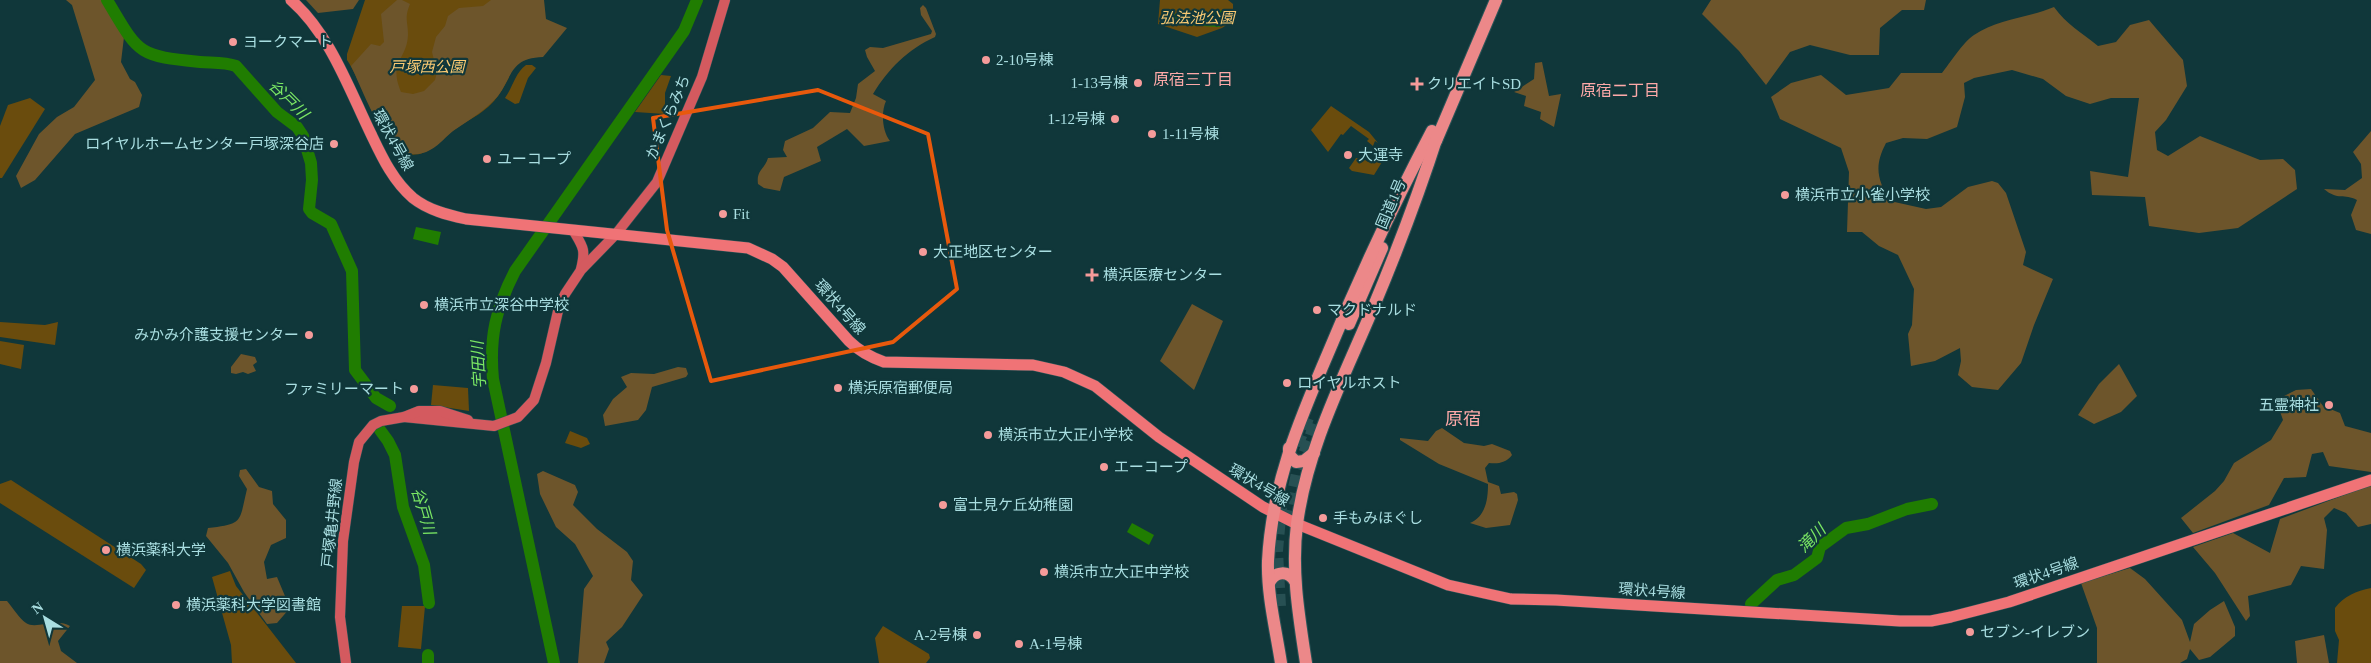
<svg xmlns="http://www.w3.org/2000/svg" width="2371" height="663" font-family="'Times New Roman','Noto Sans JP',serif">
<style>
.green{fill:#6a4c0d}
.forest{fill:#6d552b}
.water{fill:#207d01}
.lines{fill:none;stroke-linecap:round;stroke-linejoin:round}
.river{stroke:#207d01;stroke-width:12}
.trunk-tunnel{stroke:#275053;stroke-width:12;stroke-dasharray:12 6;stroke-linecap:butt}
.secondary-casing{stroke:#2c5558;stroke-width:11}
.primary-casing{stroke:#2c5558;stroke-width:12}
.trunk-casing{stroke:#2c5558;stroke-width:14}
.secondary{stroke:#d45a5f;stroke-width:10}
.primary{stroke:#f07376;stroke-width:11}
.trunk{stroke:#ec8889;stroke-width:12}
.marked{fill:none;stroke:#e8590c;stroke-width:4;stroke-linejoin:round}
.poi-dot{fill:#f59b9a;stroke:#10373a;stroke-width:2}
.labels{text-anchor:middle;stroke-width:4.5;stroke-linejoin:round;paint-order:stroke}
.park-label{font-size:15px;font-style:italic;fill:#faca73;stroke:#10373a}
.poi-label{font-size:15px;fill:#a9dee1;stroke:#10373a;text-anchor:start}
.street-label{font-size:15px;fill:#a9dee1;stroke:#10373a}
.neighbourhood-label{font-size:16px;fill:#fda9a8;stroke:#10373a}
.water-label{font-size:16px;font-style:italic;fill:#7ae764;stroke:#10373a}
.quarter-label{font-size:18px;fill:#fda9a8;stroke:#10373a}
</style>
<rect width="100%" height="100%" fill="#10373a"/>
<g class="green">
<path d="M365 0H535C525 31 513 86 488 107 477 117 462 123 450 133 438 144 423 160 404 153 382 146 361 80 347 60V54Z"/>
<path d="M1160 0H1228L1233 4V15L1231 22 1222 28 1197 37 1158 24Z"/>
<path d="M526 65H532L536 68 528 78 519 103 515 104 505 98C513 87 515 73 526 65Z"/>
<path d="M661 75 671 76 665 93V114L635 112Z"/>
<path d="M30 98 45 109 2 178H0V126L8 105Z"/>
<path d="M1331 106 1369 132 1378 143 1375 141 1373 146 1367 141 1369 139 1351 126 1343 135 1341 134 1328 152 1311 130Z"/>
<path d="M1356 158H1362L1368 162 1374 158 1382 162 1374 175 1352 171 1349 168Z"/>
<path d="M0 322 45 325 58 322 55 345 0 337Z"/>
<path d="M0 341 24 345 21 369 0 364Z"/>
<path d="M433 385 468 388 469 411 431 405Z"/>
<path d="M570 431 587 438 590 444 581 448 565 443Z"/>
<path d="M11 480 141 564 146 570 134 588 0 503V484Z"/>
<path d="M230 571 236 586 296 663H232L231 645 212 577Z"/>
<path d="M2371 588V663H2337L2339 640 2335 631V608C2344 596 2356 591 2371 588Z"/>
<path d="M402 606H425L421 649 398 647Z"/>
<path d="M883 626 929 654 930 658 926 663H879L875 638Z"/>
</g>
<g class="forest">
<path d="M66 0H103L124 37 121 62 130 79 135 82 142 95 139 107 75 134 35 180 21 188 16 176 39 134 57 117 74 107 95 80 72 5Z"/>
<path d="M306 0H359L353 9 318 13Z"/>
<path d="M397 0H402L410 4C404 19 408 21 408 35 407 60 388 61 401 92L413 94 424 91 435 80 437 72 432 52 436 37 445 26 448 16 459 8 483 6 491 0H544L546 19 567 28 543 57C510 58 513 76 498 96 485 111 469 120 453 131 442 140 434 152 418 154 415 154 406 154 403 153 382 144 361 86 351 66L371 44 380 46 384 42 381 14Z"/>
<path d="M1711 0H1926L1924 10H1902L1880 28 1879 55H1850L1810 45 1790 52 1766 85 1739 51 1702 14Z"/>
<path d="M923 5 926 8 936 34 935 37C907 50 889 68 873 94L886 101C881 112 882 131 890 141L864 146 847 129 817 147 821 161 784 177 780 191 764 188 758 184C756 170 765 169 768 158L787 157 783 150 785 141 813 128 830 112 850 113 856 98 858 84 875 71 867 57 865 50 870 47 883 48 931 34 932 31 921 15 920 8Z"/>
<path d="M2054 7C2067 25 2081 32 2098 46L2116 42 2130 25 2149 20 2183 60 2187 86 2166 120 2155 132 2157 150 2168 156 2200 136 2260 160 2283 159 2295 170 2297 189 2238 228 2199 233 2149 226 2145 197 2092 195 2090 171 2128 177 2139 98H2111L2090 104 2066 96 2043 79 2012 70 1974 78 1964 83 1965 97 1957 127 1927 139 1903 138 1886 143C1874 166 1877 179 1890 201L1926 209 1941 207 1968 187 1992 181 1998 183 2006 193 2026 252 2023 265 2053 279 2034 325 2021 363 1998 390 1972 387 1958 375 1961 361 1960 348 1935 361 1911 366 1908 334 1912 325 1914 289 1898 255 1879 246 1862 232H1847L1849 172 1841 148 1780 119 1771 97 1791 83 1821 75 1846 95 1889 88 1901 73H1942C1950 63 1963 42 1974 35 1997 19 2028 18 2054 7Z"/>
<path d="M1542 62 1549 96 1561 94 1554 127 1540 119 1541 112 1524 106 1526 96 1514 92 1534 79 1535 63Z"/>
<path d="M2371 131V234L2356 230 2351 215 2357 200C2344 193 2338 201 2324 189L2345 190 2362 178 2361 164 2353 152Z"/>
<path d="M1192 304 1223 321 1194 390 1160 361Z"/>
<path d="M241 354 255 357 257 362 253 365 256 371 248 374 243 372 236 374 231 373V367Z"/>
<path d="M2119 364 2137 396 2121 412 2094 424 2078 415 2099 384Z"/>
<path d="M678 367 686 368 688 374 686 377 652 387 646 410 638 420 605 426 603 415 613 399 627 387 621 377 631 373 654 374Z"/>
<path d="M2311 389 2323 406 2340 413 2345 426 2371 433V472L2329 466 2323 452 2312 454 2306 477 2284 478 2269 505 2193 533 2181 518 2215 491 2224 481 2234 463 2271 440 2283 420 2276 400 2296 390Z"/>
<path d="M1442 428 1464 443 1484 446 1492 444 1510 451 1512 455C1506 463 1498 464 1489 463L1485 468 1488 482 1499 486 1501 494 1514 492 1517 494 1518 500 1510 525 1486 528 1470 523C1486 516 1488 499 1488 484L1439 464 1400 440V438L1428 441 1436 431Z"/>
<path d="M246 469 259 487 272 491 273 504 286 520V538L271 545 264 562 267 579 277 577 290 608 277 623 267 624 244 592 228 563 206 536 208 528C244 524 239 522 247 489L239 476 240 470Z"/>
<path d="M543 471 575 485 578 492 573 505 597 529 627 552 633 561 631 580 643 595 622 627 606 642 609 649 604 663H578L584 589 593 576 575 544 556 527 540 494 537 474Z"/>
<path d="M2371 485V524L2358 527 2346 513 2334 508 2324 518 2327 530 2324 569 2301 566 2291 585 2248 596 2250 616 2246 621 2215 573 2193 547 2233 533 2270 553 2280 519Z"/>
<path d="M2130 568 2145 579 2182 620 2190 642 2194 624 2210 610 2224 601 2235 627V636L2210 657 2199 660 2190 649 2187 659 2180 663H2097V628L2081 583Z"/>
<path d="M0 601H7C13 608 19 618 26 623 36 630 56 617 70 626L58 641 61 651 77 663H0Z"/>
<path d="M2324 635 2329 663H2297L2295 641Z"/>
</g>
<g class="water">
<path d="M1223 10 1229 18 1219 27 1171 24 1169 18 1178 12 1202 17Z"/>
<path d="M416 227 441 232 438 245 413 239Z"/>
<path d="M1132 523 1154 535 1149 545 1127 532Z"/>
</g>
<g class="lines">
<g class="river">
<path d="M107 0C139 54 137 56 200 62 212 63 225 62 236 66L277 112 297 127 303 136 311 163 312 180 309 209 312 213 331 224 352 271 355 370 376 398 390 406"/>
<path d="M380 430 388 441 395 455 403 507 424 565 429 603"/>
<path d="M1751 604 1777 580 1794 575 1817 558 1820 547 1846 528 1868 524 1907 509 1932 504"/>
<path d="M428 663V655"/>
<path d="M554 663 493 379C489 337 496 308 515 271L684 31 697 0"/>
</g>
<g class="trunk-tunnel">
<path d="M1297 446 1308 418"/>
<path d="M1287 522 1297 473 1316 421"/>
<path d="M1280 606 1277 551 1281 506"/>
</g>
<g class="secondary-casing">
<g id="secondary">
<path d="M573 230C583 247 586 249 581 269"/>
<path d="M404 417 494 426 518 417 534 400 546 363 558 311 565 294 581 270 616 234 657 182 702 77 725 0"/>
<path d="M346 663 340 617 343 541 354 462 359 442 373 425 381 421 404 417 419 411H440L468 420"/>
</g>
</g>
<g class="primary-casing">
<path id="primary" d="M291 0C330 34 349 89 371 134 382 157 393 181 413 198 428 210 448 215 466 219L748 248 772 259 783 267 849 341C859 351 870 357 884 362L1033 365 1064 372 1095 386 1159 437 1263 507 1297 524 1448 585 1511 599 1556 600 1900 621H1931L1951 617 2009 602 2371 480"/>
</g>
<g class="trunk-casing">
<g id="trunk">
<path d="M1436 141 1496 0"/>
<path d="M1349 324 1382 248"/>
<path d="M1289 448V455L1296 462 1304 461 1314 453"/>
<path d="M1269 583C1275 571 1288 570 1295 581"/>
<path d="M1281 663C1276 630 1267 595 1268 561 1272 484 1299 421 1329 351 1360 276 1394 203 1432 131"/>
<path d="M1306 663C1299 617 1291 571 1297 524 1307 448 1344 377 1373 308 1397 251 1419 193 1438 134"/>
</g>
</g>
<use href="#secondary" class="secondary"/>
<use href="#primary" class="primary"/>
<use href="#trunk" class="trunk"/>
</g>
<path class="marked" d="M818 90 928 134 957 289 893 342 711 381 667 230 653 118Z"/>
<g class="poi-dot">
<circle cx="233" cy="42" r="5"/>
<circle cx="986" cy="60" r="5"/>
<circle cx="1138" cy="83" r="5"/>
<path d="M1414.5 76.5h5v5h5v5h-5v5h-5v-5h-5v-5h5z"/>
<circle cx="1115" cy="119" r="5"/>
<circle cx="1152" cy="134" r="5"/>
<circle cx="334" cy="144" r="5"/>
<circle cx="1348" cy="155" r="5"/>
<circle cx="487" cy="159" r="5"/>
<circle cx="1785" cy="195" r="5"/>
<circle cx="723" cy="214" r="5"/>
<circle cx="923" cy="252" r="5"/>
<path d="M1089.5 267.5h5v5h5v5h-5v5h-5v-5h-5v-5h5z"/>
<circle cx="424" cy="305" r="5"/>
<circle cx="1317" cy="310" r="5"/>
<circle cx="309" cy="335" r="5"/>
<circle cx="1287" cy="383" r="5"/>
<circle cx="838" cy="388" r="5"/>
<circle cx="414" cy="389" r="5"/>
<circle cx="2329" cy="405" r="5"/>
<circle cx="988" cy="435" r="5"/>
<circle cx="1104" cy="467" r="5"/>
<circle cx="943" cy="505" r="5"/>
<circle cx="1323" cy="518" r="5"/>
<circle cx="106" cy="550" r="5"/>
<circle cx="1044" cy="572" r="5"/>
<circle cx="176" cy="605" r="5"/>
<circle cx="1970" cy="632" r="5"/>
<circle cx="977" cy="635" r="5"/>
<circle cx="1019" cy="644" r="5"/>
</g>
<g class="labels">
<g class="park-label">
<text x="1197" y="23">弘法池公園</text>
<text x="427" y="72">戸塚西公園</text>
</g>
<g class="poi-label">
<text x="243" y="47">ヨークマート</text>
<text x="996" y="65">2-10号棟</text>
<text x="1128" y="88" text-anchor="end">1-13号棟</text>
<text x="1427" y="89">クリエイトSD</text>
<text x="1105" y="124" text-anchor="end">1-12号棟</text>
<text x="1162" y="139">1-11号棟</text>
<text x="324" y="149" text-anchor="end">ロイヤルホームセンター戸塚深谷店</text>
<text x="1358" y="160">大運寺</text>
<text x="497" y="164">ユーコープ</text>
<text x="1795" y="200">横浜市立小雀小学校</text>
<text x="733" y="219">Fit</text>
<text x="933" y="257">大正地区センター</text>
<text x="1103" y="280">横浜医療センター</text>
<text x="434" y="310">横浜市立深谷中学校</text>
<text x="1327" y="315">マクドナルド</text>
<text x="299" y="340" text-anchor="end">みかみ介護支援センター</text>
<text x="1297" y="388">ロイヤルホスト</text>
<text x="848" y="393">横浜原宿郵便局</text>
<text x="404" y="394" text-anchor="end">ファミリーマート</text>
<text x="2319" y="410" text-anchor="end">五霊神社</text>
<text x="998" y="440">横浜市立大正小学校</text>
<text x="1114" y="472">エーコープ</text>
<text x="953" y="510">富士見ケ丘幼稚園</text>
<text x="1333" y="523">手もみほぐし</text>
<text x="116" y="555">横浜薬科大学</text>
<text x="1054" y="577">横浜市立大正中学校</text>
<text x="186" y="610">横浜薬科大学図書館</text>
<text x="1980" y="637">セブン-イレブン</text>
<text x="967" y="640" text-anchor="end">A-2号棟</text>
<text x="1029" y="649">A-1号棟</text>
</g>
<g class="street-label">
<text transform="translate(668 117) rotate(-67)" y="5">かまくらみち</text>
<text transform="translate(393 140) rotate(61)" y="5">環状4号線</text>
<text transform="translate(1391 204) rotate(-67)" y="5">国道1号</text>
<text transform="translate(840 307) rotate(48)" y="5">環状4号線</text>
<text transform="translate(1259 485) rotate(31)" y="5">環状4号線</text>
<text transform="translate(332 523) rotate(-84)" y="5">戸塚亀井野線</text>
<text transform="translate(2046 573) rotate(-19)" y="5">環状4号線</text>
<text transform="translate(1652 591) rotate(4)" y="5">環状4号線</text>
</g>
<g class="neighbourhood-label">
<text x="1193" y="85">原宿三丁目</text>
<text x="1620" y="96">原宿二丁目</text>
</g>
<g class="water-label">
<text transform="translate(289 99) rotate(45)" y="6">谷戸川</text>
<text transform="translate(478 365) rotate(-93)" y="6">宇田川</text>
<text transform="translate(424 511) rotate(74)" y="6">谷戸川</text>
<text transform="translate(1811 538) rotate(-45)" y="6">滝川</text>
</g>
<g class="quarter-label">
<text x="1463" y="425">原宿</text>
</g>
</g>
<g transform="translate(45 618) rotate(323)" stroke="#10373a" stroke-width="4" paint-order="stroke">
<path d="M0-4L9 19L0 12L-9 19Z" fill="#a9dee1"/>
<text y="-8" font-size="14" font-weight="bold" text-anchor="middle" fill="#a9dee1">N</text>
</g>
</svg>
